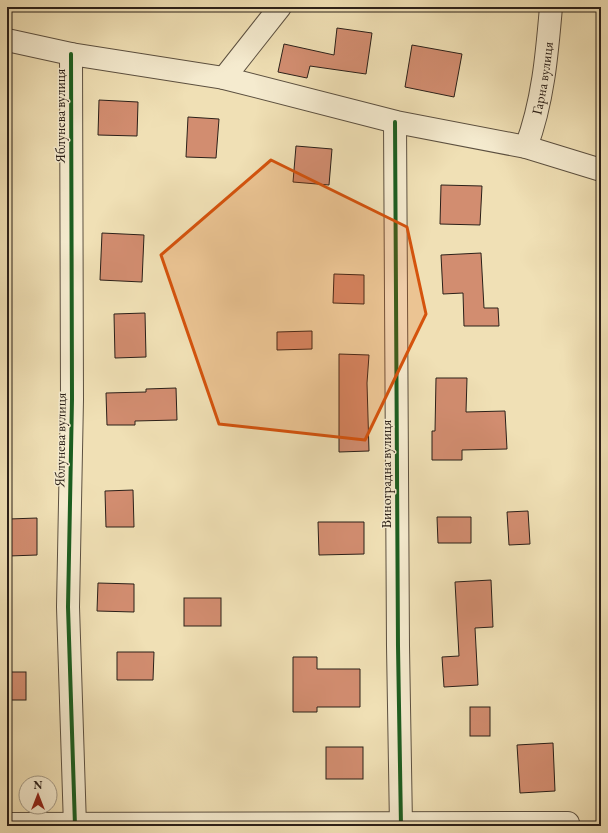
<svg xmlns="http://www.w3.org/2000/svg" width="608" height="833" font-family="'EB Garamond',serif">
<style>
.building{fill:#d28d70;stroke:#2b2019}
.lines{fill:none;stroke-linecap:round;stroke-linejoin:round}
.minor-casing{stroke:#5c5040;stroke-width:24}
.minor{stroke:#f5ebcf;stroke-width:22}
.cycleway-casing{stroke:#f5ebcf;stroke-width:6}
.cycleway{stroke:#1b5e20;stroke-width:4}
.marked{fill:#d5530d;fill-opacity:0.2;stroke:#d5530d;stroke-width:3;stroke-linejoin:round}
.labels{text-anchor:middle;stroke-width:3;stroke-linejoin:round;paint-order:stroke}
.street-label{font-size:14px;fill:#2b2019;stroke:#f5ebcf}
</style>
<rect width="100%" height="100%" fill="#f0e0b5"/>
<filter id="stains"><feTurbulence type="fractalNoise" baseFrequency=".005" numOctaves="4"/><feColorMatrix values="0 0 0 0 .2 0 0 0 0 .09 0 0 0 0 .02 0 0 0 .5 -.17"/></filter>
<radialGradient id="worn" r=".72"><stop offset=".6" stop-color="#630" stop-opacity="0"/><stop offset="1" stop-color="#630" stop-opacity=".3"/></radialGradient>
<g class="building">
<path d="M337 28 372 33 366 74 310 66 307 78 278 72 284 44 334 55Z"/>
<path d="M412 45 462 54 454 97 405 87Z"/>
<path d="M99 100 138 102 137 136 98 135Z"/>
<path d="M188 117 219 119 216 158 186 157Z"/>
<path d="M296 146 332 149 329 185 293 182Z"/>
<path d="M441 185 482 186 480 225 440 224Z"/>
<path d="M102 233 144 235 142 282 100 280Z"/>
<path d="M481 253 484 308H498L499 326H464L463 293 443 294 441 255Z"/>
<path d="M334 274 364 275V304L333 303Z"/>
<path d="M145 313 146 357 115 358 114 314Z"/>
<path d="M312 331V349L277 350V332Z"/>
<path d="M339 354 369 355 367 383 369 451 339 452Z"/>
<path d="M436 378H467L466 412 505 411 507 449 462 450V460H432V431H435Z"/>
<path d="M176 388 177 420 135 421V425H107L106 393 146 392V389Z"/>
<path d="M133 490 134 527H106L105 491Z"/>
<path d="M528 511 530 544 509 545 507 512Z"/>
<path d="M437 517H471V543H438Z"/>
<path d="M37 518V555L9 556V519Z"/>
<path d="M318 522H364V554L319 555Z"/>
<path d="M491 580 493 627 475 628 478 685 444 687 442 657 459 656 455 582Z"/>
<path d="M98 583 134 584V612L97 611Z"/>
<rect x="184" y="598" width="37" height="28"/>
<path d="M117 652H154L153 680H117Z"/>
<path d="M293 657H317V669H360V707H317V712H293Z"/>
<rect x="7" y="672" width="19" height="28"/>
<rect x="470" y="707" width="20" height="29"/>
<path d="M553 743 555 791 520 793 517 745Z"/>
<rect x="326" y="747" width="37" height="32"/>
</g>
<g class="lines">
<g class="minor-casing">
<g id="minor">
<path d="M7 40 71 54 224 78 396 122 526 147 601 170"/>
<path d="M71 54 72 399 68 607 75 826"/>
<path d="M224 78 280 7"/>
<path d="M395 122 398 646 401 826"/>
<path id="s1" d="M526 147C543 102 547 54 551 7"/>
<path d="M7 824 568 823"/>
</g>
</g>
<use href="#minor" class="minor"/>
<g class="cycleway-casing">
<g id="cycleway">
<path d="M71 54 72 399 68 607 75 826"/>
<path d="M395 122 398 646 401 826"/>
</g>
</g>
<use href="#cycleway" class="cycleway"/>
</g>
<path class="marked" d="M271 160 407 227 426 314 365 440 219 424 161 255Z"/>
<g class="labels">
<g class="street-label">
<text dy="5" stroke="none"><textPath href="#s1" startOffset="71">Гарна вулиця</textPath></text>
<text transform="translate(60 116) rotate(-90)" y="5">Яблунева вулиця</text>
<text transform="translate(60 440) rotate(-89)" y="5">Яблунева вулиця</text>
<text transform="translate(386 474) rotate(-90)" y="5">Виноградна вулиця</text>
</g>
</g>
<rect width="608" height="833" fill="none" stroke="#f0e0b5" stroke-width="24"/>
<rect x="8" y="8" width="592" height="817" fill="none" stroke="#2b2019" stroke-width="2"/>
<rect x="12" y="12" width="584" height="809" fill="none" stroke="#2b2019"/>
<g transform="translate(38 795)"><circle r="19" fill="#f5ebcf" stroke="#a49a86"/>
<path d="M0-3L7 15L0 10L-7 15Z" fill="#8f2418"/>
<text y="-6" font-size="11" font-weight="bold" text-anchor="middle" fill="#2b2019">N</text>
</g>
<rect width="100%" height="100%" filter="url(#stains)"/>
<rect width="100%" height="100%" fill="url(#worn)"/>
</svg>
